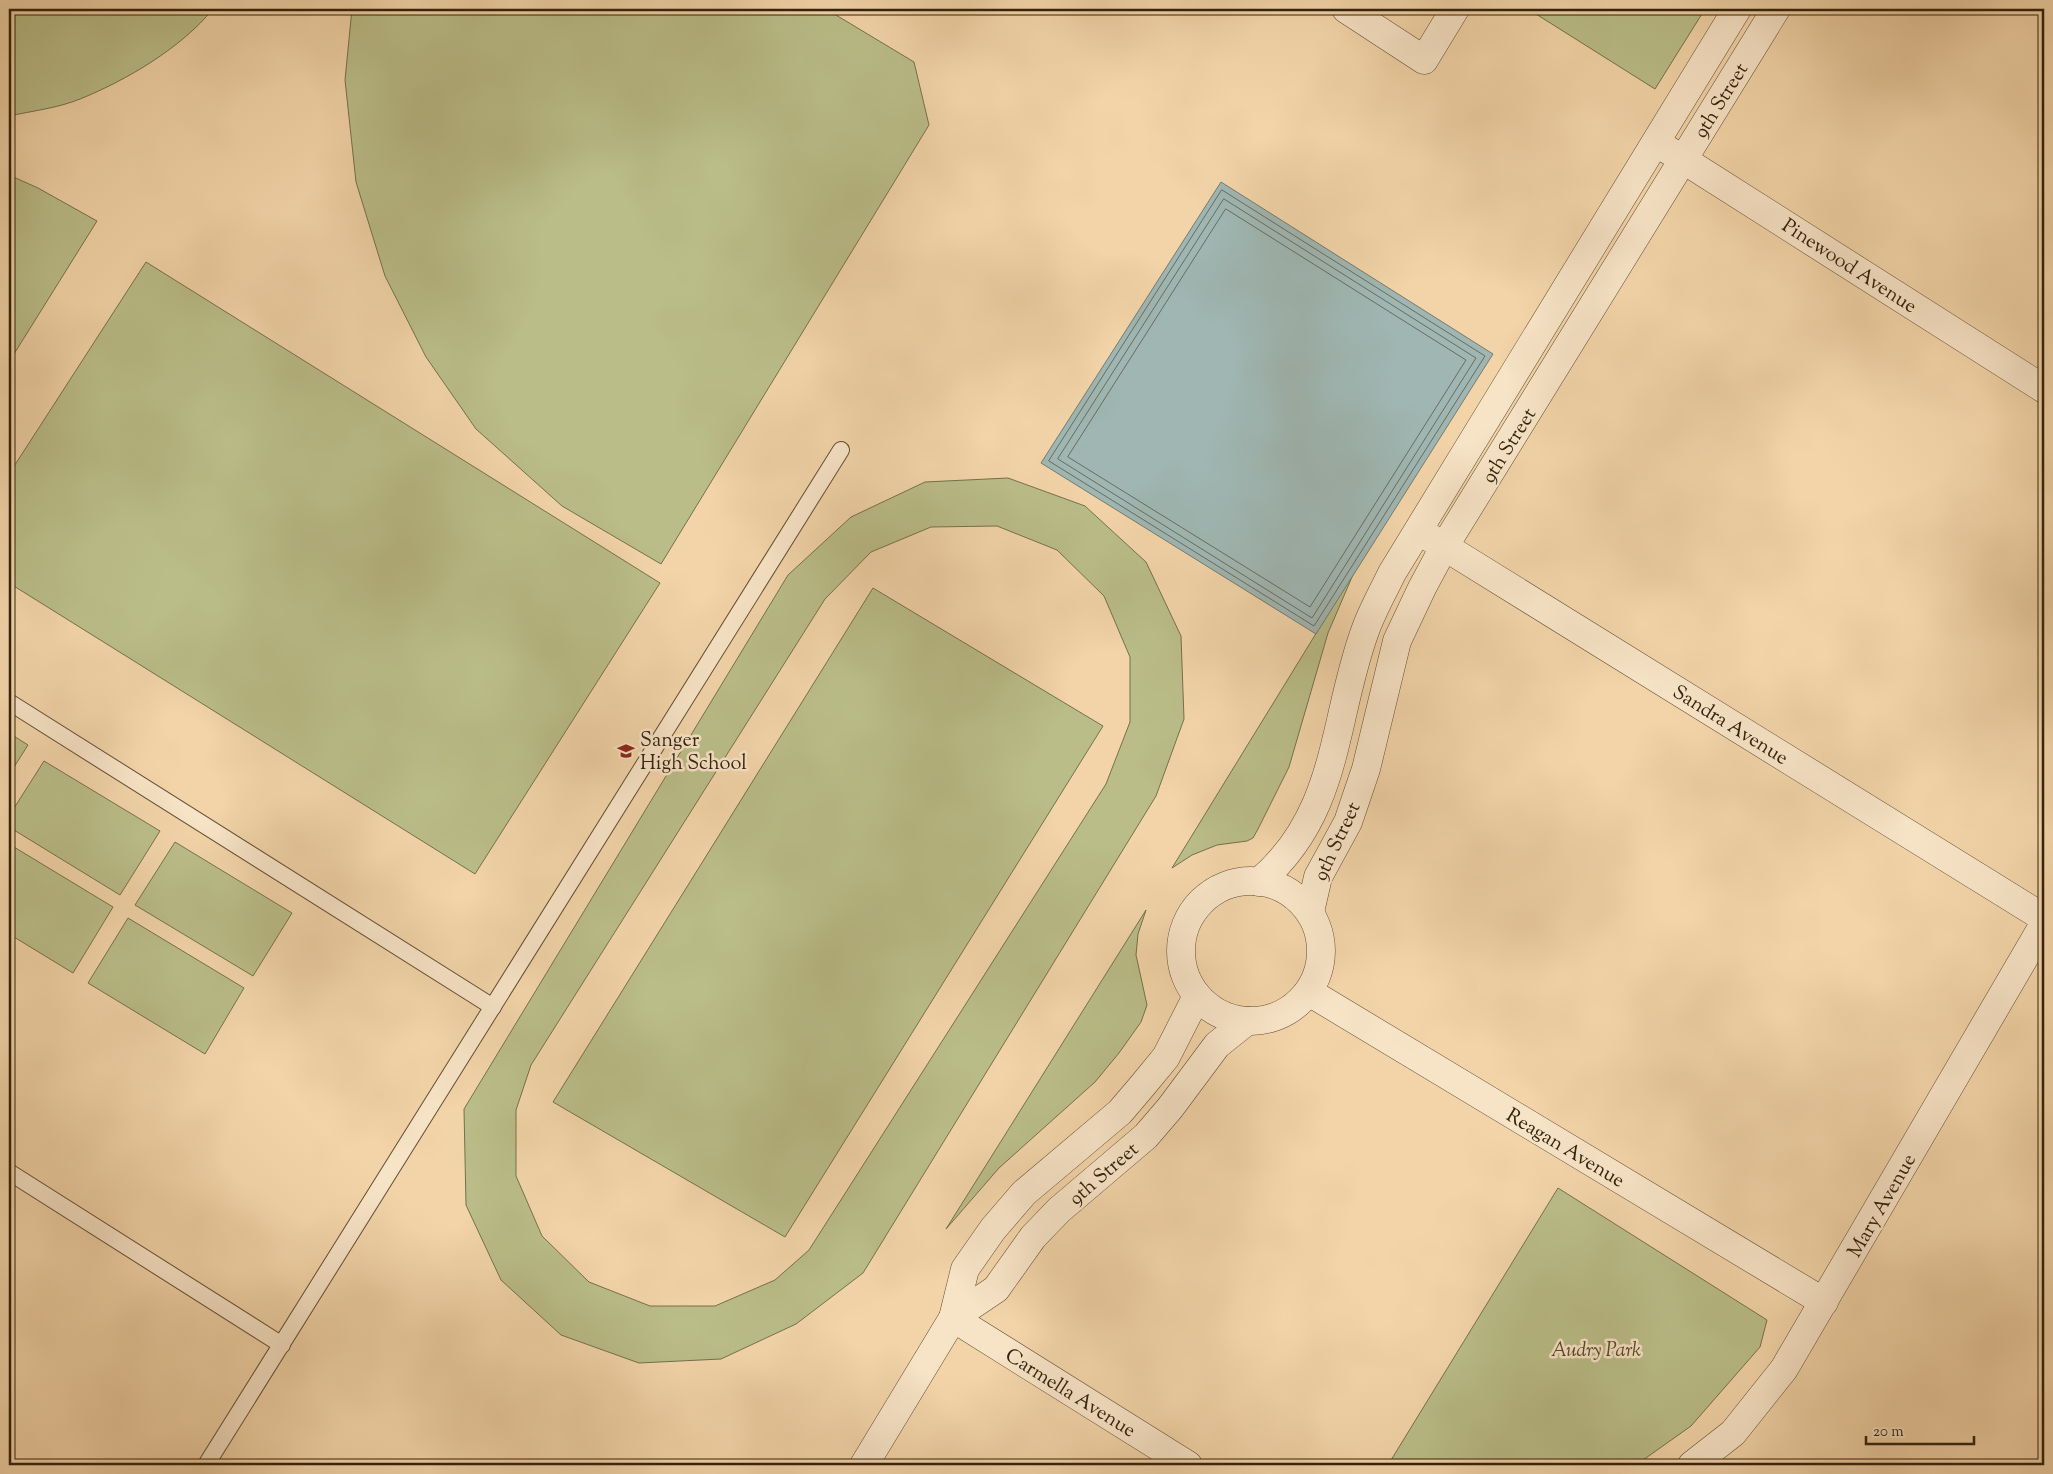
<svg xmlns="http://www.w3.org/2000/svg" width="2053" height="1474" font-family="'Sorts Mill Goudy',serif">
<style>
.green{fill:#babd88;stroke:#76704a;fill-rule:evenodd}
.water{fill:#9fb6b2;stroke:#747b70}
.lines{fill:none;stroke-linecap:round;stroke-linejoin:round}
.shore{stroke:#696c5f;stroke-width:1}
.lane-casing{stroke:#634e33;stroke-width:18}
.street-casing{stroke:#634e33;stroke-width:29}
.lane{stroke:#f7e3c6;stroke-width:16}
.street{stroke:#f7e3c6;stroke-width:28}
.labels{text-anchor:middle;stroke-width:5;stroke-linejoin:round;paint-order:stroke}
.street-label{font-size:20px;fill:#33220c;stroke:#f7e3c6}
.poi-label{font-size:20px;fill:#33220c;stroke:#f7e3c6;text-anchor:start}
.park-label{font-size:20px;font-style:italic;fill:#55492b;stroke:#f7e3c6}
</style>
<rect width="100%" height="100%" fill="#f2d4a8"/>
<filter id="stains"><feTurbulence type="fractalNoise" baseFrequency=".004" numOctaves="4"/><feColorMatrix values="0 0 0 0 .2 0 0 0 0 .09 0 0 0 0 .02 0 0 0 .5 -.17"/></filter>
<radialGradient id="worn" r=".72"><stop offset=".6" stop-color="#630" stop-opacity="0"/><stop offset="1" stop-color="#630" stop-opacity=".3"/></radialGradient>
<g class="green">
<path d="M9 9H213C181 48 127 80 80 99 58 108 32 111 9 116Z"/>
<path d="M352 9H826L914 62 929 125 661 564 562 506 476 429 426 357 385 276 356 182 345 80Z"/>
<path d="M1528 9H1705L1655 89Z"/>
<path d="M9 175 38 188 97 221 9 362Z"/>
<path d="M146 262 660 583 475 874 9 583V474Z"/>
<path d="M1008 478 1085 506 1146 562 1181 636 1184 719 1156 796 863 1273 796 1324 721 1359 639 1363 561 1335 501 1280 466 1205 464 1109 788 575 851 517 925 482ZM997 526 1057 550 1104 596 1130 657V722L1106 784 809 1250 775 1280 715 1306H650L589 1282 542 1236 516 1176V1110L531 1065 825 599 871 552 931 527Z"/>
<path d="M1355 570 1328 633 1289 767 1258 829 1253 838 1247 841 1217 845 1192 855 1172 868Z"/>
<path d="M873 588 1103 726 785 1237 553 1102Z"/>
<path d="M9 733 28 745 9 775Z"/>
<path d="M44 761 160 831 120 895 9 827V816Z"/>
<path d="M175 842 292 913 253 976 135 905Z"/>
<path d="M9 844 113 907 73 973 9 934Z"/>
<path d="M1146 910 1138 934 1136 955 1147 1005 1141 1022 1119 1053 1095 1082 999 1168 946 1229Z"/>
<path d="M128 918 244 988 205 1054 88 983Z"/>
<path d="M1558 1188 1767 1320 1760 1347 1691 1426 1636 1465H1388Z"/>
</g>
<path class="water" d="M1221 182 1493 354 1316 634 1041 463Z"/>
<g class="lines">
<g class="shore">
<path d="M1222 190 1485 356 1314 626 1049 461Z"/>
<path d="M1224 199 1476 358 1312 618 1058 459Z"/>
<path d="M1226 209 1466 360 1310 607 1068 457Z"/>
</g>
<g class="lane-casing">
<g id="lane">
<path d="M9 702 493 1007"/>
<path d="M9 1172 282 1345"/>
<path d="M206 1465 841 450"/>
</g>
</g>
<g class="street-casing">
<g id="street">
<path d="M1346 9 1424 60 1455 9"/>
<path d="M1668 150 2044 389"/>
<path d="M1429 537 2044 918"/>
<circle cx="1251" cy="951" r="70"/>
<path d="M1259 882C1340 813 1332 721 1365 631 1372 611 1383 592 1392 573L1737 9"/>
<path d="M1310 912 1318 877 1348 822 1366 769 1397 641 1422 588 1444 547 1776 9"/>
<path d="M1309 992 1824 1302"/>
<path d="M953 1318 996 1289 1033 1237 1059 1210 1146 1136 1170 1108 1217 1045 1247 1021"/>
<path d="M953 1318 1188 1465"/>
<path d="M864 1465 953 1318 965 1269 993 1229 1024 1193 1120 1112 1143 1085 1166 1057 1197 996"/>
<path d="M1692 1465 1733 1433 1784 1369 2044 924"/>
</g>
</g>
<use href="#lane" class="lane"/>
<use href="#street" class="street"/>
</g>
<defs>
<g id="school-bare" transform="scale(1.35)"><path d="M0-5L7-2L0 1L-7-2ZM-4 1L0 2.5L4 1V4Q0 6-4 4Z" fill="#8f2418" stroke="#f7e3c6" stroke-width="2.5" paint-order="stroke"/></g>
</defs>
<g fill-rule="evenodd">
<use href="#school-bare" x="626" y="751"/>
</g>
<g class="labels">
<g class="street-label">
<text transform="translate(1720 100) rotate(-58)" y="7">9th Street</text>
<text transform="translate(1850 265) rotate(33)" y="7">Pinewood Avenue</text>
<text transform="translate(1508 445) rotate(-58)" y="7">9th Street</text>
<text transform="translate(1731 724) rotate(32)" y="7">Sandra Avenue</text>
<text transform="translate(1336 841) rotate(-65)" y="7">9th Street</text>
<text transform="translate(1566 1147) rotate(31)" y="7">Reagan Avenue</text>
<text transform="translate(1103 1173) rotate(-41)" y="7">9th Street</text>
<text transform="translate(1881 1205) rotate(-60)" y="7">Mary Avenue</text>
<text transform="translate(1071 1392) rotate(32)" y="7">Carmella Avenue</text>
</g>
<g class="poi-label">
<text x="640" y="746">Sanger<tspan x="640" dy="23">High School</tspan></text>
</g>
<g class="park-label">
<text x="1596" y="1356">Audry Park</text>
</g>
</g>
<rect width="2053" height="1474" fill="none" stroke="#f2d4a8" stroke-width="30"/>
<rect x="10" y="10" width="2033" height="1454" fill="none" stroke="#33220c" stroke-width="2.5"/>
<rect x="15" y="15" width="2023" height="1444" fill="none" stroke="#33220c"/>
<path d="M1866 1436v8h108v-8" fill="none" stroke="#33220c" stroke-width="2.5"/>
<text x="1873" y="1436" font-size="15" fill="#33220c" stroke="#f7e3c6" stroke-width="4" paint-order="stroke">20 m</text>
<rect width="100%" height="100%" filter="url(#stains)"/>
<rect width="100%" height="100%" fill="url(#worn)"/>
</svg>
